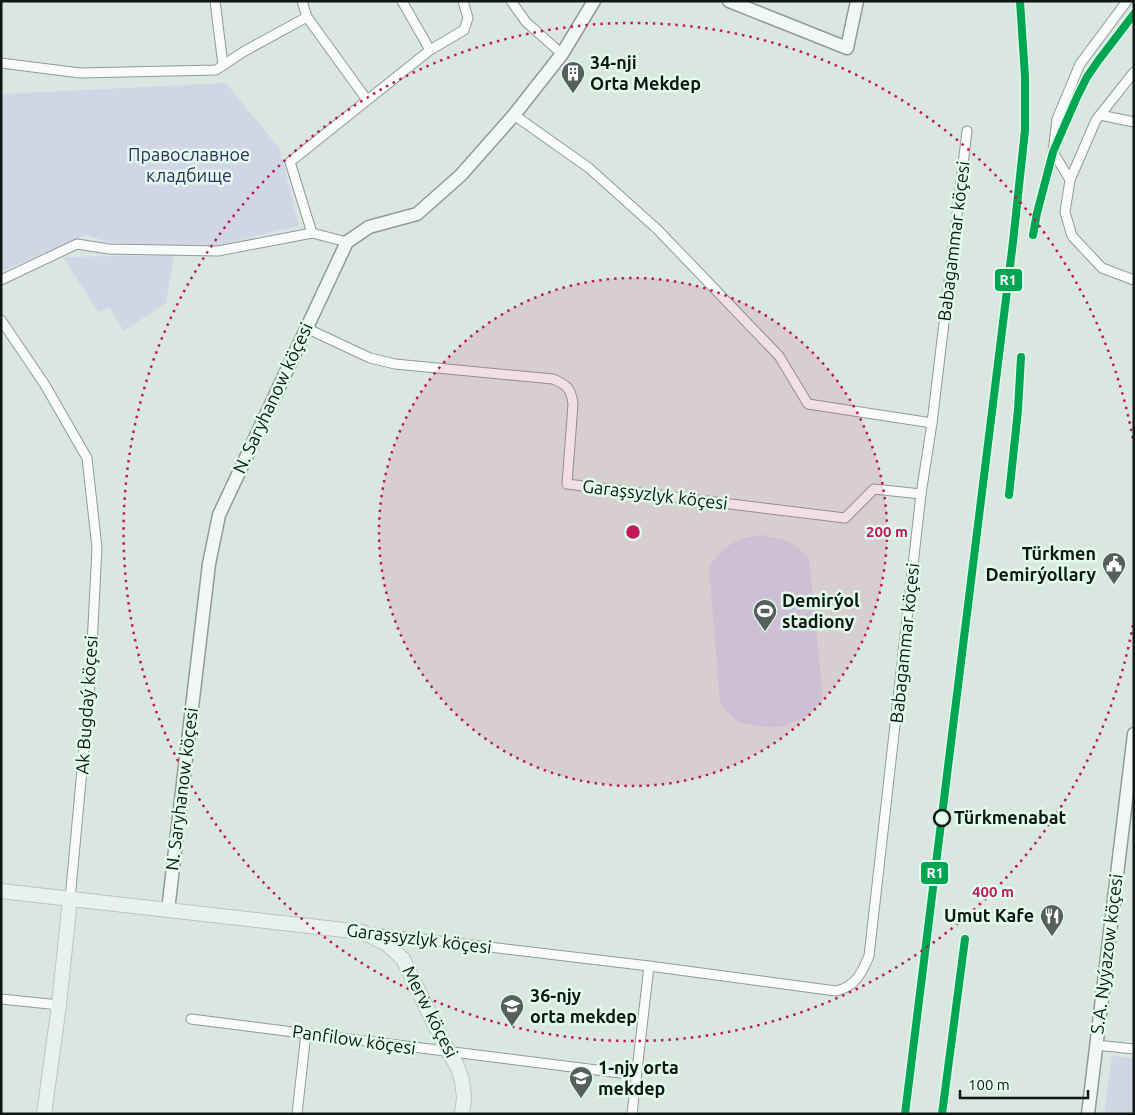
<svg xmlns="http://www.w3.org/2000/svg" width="1135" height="1115" font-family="Ubuntu,sans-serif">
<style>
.green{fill:#d1d6e6}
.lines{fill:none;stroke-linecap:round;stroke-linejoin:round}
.street-casing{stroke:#919b96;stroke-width:11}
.secondary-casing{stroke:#919b96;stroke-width:15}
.primary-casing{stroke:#bdc3c0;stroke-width:16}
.street{stroke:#f9fbfa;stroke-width:9}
.secondary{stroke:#f2f6f4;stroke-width:12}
.primary{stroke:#e9f1ee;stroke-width:14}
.rail-1-casing{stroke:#e1fbed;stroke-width:11}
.rail-1{stroke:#00a651;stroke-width:8}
.ring{fill:none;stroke:#c2185b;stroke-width:2.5;stroke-dasharray:2.5 5}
.stop-dot{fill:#e1fbed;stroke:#0e1713;stroke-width:2.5}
.labels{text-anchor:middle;stroke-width:5;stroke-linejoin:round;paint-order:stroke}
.poi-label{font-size:18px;font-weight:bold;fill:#0e1713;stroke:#e1fbed;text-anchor:start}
.park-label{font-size:18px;fill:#342d61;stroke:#e1fbed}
.street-label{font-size:18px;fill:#0e1713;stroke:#e1fbed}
.stop-label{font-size:18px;font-weight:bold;fill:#0e1713;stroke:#e1fbed;text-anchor:start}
.centre{fill:#c2185b;stroke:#e1fbed;stroke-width:2.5}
.ring-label{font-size:15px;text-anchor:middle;font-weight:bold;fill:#c2185b;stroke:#e1fbed;stroke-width:5;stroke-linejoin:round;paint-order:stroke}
.line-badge{stroke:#e1fbed;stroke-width:2}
.badge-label{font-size:14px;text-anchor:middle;font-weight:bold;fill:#fff}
</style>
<rect width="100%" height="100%" fill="#dae7e0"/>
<g class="green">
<path d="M226 83 280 149 299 226 214 246 111 243 86 235 1 272V94Z"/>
<path d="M174 255 166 303 124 331 109 307 98 312 63 257Z"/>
<path d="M762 535C784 539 794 541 809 559L823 697C806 723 781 732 751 725 745 724 738 722 733 718 728 713 724 708 720 702L709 566C724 546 737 537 762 535Z"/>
<path d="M1112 1056 1134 1058V1114H1104Z"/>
</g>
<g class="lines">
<g class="street-casing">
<g id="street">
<path d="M215 1 223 65"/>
<path d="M302 1 307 17 367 100"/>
<path d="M511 1 526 22 562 54"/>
<path d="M430 50 464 30 468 18 463 1"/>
<path d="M1 63 80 73 216 70 243 52 307 17"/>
<path d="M1134 72 1096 120 1070 180 1065 212 1072 236 1102 268 1134 280"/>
<path d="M514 115 589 168 657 229 779 356 808 404 932 423"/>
<path d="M1100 115 1134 122"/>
<path d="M1070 180 1053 152 1057 119 1080 64 1127 1"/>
<path d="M312 233 290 162 430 50 402 1"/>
<path d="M1 280 77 244 109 249 218 251 312 233 347 242"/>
<path d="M1 320 45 385 87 458 97 548 90 684 70 899"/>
<path d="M306 328 370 358 395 364 553 379C567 385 571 388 573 404L567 484 845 518 874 489 921 494"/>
<path d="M372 933 649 966 836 991C855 987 862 973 869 956L921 494 932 423 967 131"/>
<path d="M1 999 59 1005"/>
<path d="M191 1019 636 1075"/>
<path d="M1096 1045 1134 1049"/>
<path d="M297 1114 306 1033"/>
<path d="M632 1114 649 966"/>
</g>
</g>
<g class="secondary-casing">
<g id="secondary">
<path d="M729 1 847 48 857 1"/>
<path d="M168 910 209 564 219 515 347 242 369 227 417 214 461 175 514 115 562 54 594 1"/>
<path d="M1088 1114 1134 734"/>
</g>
</g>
<g class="primary-casing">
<g id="primary">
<path d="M1 891 362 932 387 944 403 959 443 1042 457 1066 462 1080 464 1098 462 1114"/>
<path d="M44 1114 59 1005 70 899"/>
</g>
</g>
<use href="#street" class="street"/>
<use href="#secondary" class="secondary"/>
<use href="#primary" class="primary"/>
<g class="rail-1-casing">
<g id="rail-1">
<path d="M1033 235 1037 213 1053 152 1077 97 1087 77 1098 61 1134 14"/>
<path d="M1009 495 1018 410 1021 357"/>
<path d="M905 1114 1013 242 1025 130V77L1020 1"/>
<path d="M942 1114 965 939"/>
</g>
</g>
<use href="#rail-1" class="rail-1"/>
</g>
<circle cx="633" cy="532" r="254" fill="#c2185b" fill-opacity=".12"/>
<g class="ring">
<circle cx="633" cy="532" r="254"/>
<path d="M1133 625A509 509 0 1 1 1133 439"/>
</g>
<defs>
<g id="building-pin" transform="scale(1.25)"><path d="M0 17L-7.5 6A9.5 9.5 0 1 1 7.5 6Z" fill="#55605b" stroke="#e1fbed"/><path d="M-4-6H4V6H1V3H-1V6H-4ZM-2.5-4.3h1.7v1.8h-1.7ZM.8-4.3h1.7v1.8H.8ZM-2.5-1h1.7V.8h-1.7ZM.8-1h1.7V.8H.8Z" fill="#fff"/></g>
<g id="civic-pin" transform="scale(1.25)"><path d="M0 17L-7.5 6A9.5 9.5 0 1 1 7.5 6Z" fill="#55605b" stroke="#e1fbed"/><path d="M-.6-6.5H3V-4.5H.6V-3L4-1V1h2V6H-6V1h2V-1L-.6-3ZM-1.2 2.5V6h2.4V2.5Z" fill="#fff"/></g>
<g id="stadium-pin" transform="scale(1.25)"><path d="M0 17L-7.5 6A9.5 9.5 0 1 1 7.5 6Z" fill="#55605b" stroke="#e1fbed"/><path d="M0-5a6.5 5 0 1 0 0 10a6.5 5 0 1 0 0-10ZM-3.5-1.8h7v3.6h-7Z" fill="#fff"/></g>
<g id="restaurant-pin" transform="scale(1.25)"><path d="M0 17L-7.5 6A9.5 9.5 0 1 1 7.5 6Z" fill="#55605b" stroke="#e1fbed"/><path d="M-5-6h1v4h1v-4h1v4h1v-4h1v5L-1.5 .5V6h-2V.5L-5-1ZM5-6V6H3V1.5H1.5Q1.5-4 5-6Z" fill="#fff"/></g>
<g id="school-pin" transform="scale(1.25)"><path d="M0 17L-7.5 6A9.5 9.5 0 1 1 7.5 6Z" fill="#55605b" stroke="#e1fbed"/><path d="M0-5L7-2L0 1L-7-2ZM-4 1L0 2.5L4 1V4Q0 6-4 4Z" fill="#fff"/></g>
</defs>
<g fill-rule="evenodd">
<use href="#building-pin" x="573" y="73"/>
<use href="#civic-pin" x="1114" y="564"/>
<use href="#stadium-pin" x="765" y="611"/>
<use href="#restaurant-pin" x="1052" y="916"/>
<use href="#school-pin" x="512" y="1006"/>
<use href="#school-pin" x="581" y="1078"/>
</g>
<circle class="stop-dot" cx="942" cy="818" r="8"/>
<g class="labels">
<g class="poi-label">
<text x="590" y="69">34-nji<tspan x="590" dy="21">Orta Mekdep</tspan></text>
<text x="1096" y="560" text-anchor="end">Türkmen<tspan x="1096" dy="21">Demirýollary</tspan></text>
<text x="782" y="607">Demirýol<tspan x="782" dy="21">stadiony</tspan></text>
<text x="1034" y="922" text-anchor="end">Umut Kafe</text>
<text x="530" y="1002">36-njy<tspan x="530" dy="21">orta mekdep</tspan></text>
<text x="598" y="1074">1-njy orta<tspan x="598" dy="21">mekdep</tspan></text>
</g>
<g class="park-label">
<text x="189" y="161">Православное<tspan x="189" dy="21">кладбище</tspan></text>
</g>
<g class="street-label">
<text transform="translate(954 241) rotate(-83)" y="6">Babagammar köçesi</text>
<text transform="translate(273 398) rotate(-65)" y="6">N. Saryhanow köçesi</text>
<text transform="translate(655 495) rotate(7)" y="6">Garaşsyzlyk köçesi</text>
<text transform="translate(905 643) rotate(-84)" y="6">Babagammar köçesi</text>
<text transform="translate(87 705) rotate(-86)" y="6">Ak Bugdaý köçesi</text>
<text transform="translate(182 789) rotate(-83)" y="6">N. Saryhanow köçesi</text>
<text transform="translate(419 939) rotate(7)" y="6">Garaşsyzlyk köçesi</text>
<text transform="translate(1107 954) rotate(-83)" y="6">S.A. Nyýazow köçesi</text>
<text transform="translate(430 1012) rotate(63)" y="6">Merw köçesi</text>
<text transform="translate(354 1040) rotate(8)" y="6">Panfilow köçesi</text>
</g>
<g class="stop-label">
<text x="954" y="824">Türkmenabat</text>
</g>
</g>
<circle cx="633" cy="532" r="8" class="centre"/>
<g class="ring-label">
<text x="887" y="537">200 m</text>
<text x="993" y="897">400 m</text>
</g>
<g class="line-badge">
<rect x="994" y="268" width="29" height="24" rx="5" fill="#00a651"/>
<rect x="920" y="861" width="29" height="24" rx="5" fill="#00a651"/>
</g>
<g class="badge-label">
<text x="1008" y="285">R1</text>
<text x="935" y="878">R1</text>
</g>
<rect width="1135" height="1115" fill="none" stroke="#0e1713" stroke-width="5"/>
<path d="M960 1090v8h128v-8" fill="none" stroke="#0e1713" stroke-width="2.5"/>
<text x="968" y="1090" font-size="15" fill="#0e1713" stroke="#e1fbed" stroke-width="4" paint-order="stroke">100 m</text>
</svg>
